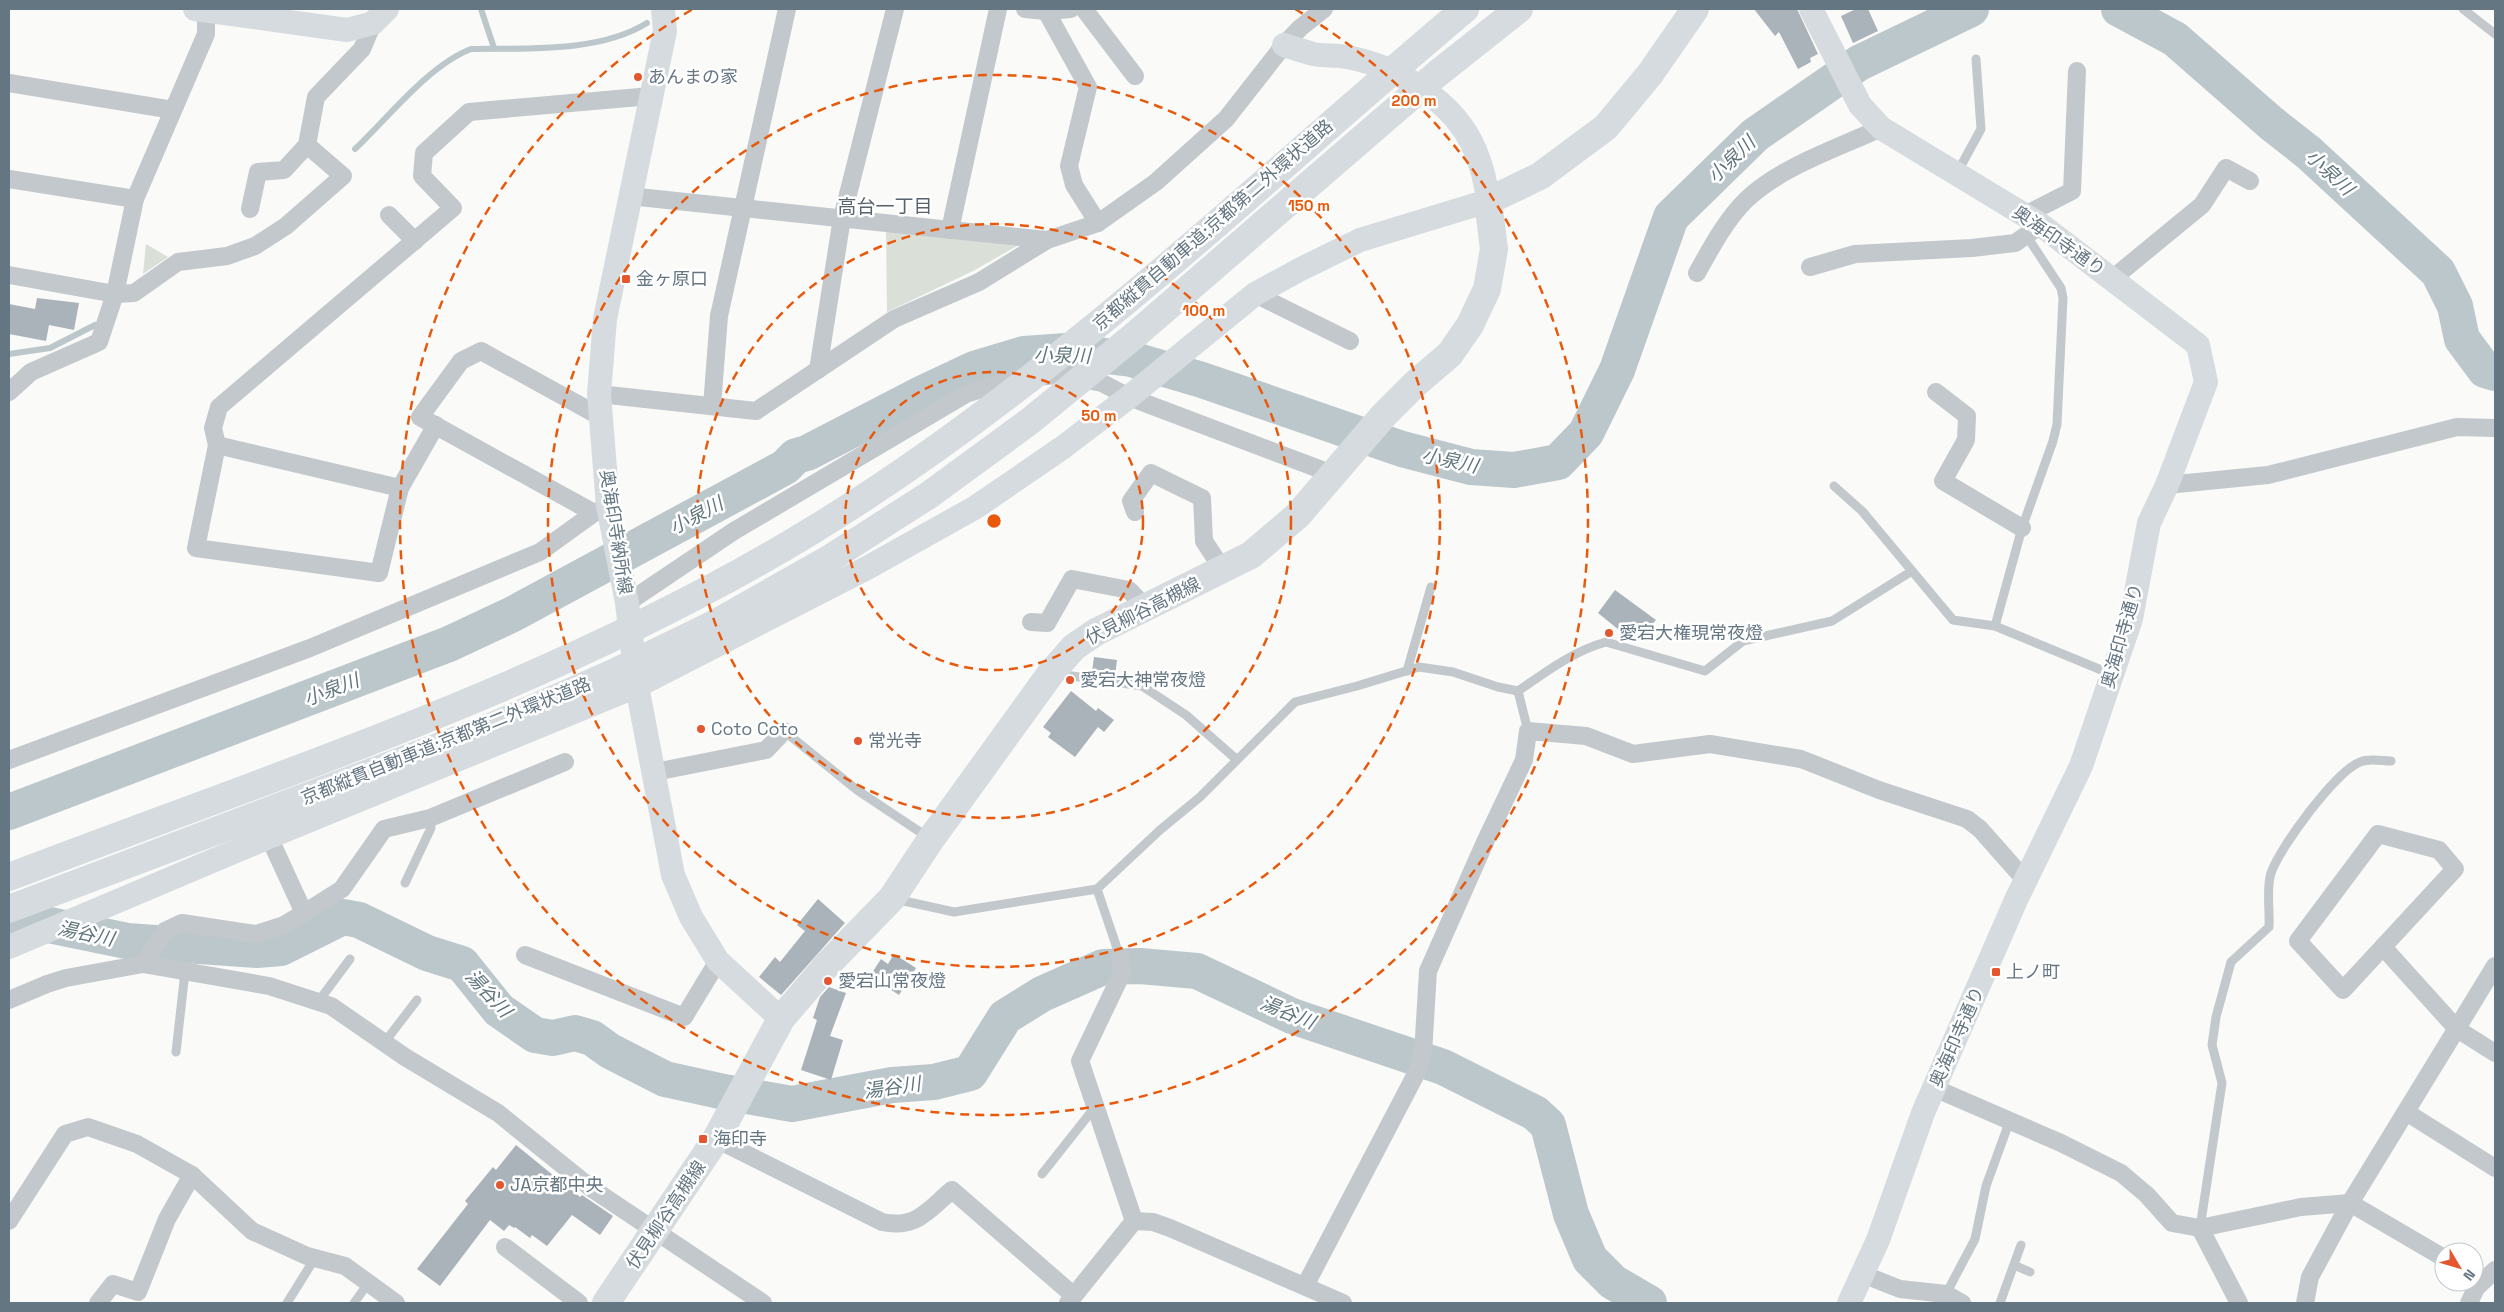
<svg xmlns="http://www.w3.org/2000/svg" width="2504" height="1312" font-family="'Space Grotesk','Noto Sans JP',sans-serif">
<style>
.green{fill:#dadfd7}
.lines{fill:none;stroke-linecap:round;stroke-linejoin:round}
.stream{stroke:#bbc7cb;stroke-width:6}
.river{stroke:#bbc7cb;stroke-width:36}
.building{fill:#aab3b9}
.lane{stroke:#c3c8cc;stroke-width:9}
.street{stroke:#c3c8cc;stroke-width:18}
.secondary{stroke:#d6dbdf;stroke-width:24}
.primary{stroke:#d6dbdf;stroke-width:28}
.highway{stroke:#d6dbdf;stroke-width:28}
.ring{fill:none;stroke:#e8590c;stroke-width:2.5;stroke-dasharray:9 6}
.poi-dot{fill:#e4572e;stroke:#fff;stroke-width:2}
.labels{text-anchor:middle;stroke-width:5;stroke-linejoin:round;paint-order:stroke}
.poi-label{font-size:18px;fill:#657683;stroke:#fff;text-anchor:start}
.street-label{font-size:18px;fill:#657683;stroke:#fff}
.water-label{font-size:19px;font-style:italic;fill:#60757c;stroke:#fff}
.neighbourhood-label{font-size:19px;fill:#57646e;stroke:#fff}
.centre{fill:#e8590c;stroke:#fff;stroke-width:2.5}
.ring-label{font-size:15px;text-anchor:middle;font-weight:bold;fill:#e8590c;stroke:#fff;stroke-width:5;stroke-linejoin:round;paint-order:stroke}
</style>
<rect width="100%" height="100%" fill="#fafaf8"/>
<g class="green">
<path d="M886 231 1017 246 973 271 887 312Z"/>
<path d="M146 244 168 257 143 274Z"/>
</g>
<g class="lines">
<g class="stream">
<path d="M481 9 494 48"/>
<path d="M355 149C388 118 429 65 471 49 525 48 599 53 647 23"/>
<path d="M9 354 50 348 95 325"/>
</g>
<g class="river">
<path d="M2119 9 2175 39 2271 123 2309 153 2438 272 2455 306 2462 339 2485 370 2495 373"/>
<path d="M9 812 449 644 513 614 785 467 796 456 807 453 923 393 974 369 1024 354 1066 351 1131 359 1202 380 1402 449 1471 467 1514 470 1558 462 1586 433 1617 370 1671 217 1755 135 1859 63 1971 9"/>
<path d="M9 913 20 919 127 941 257 950 281 948 343 917 359 920 427 953 462 964 499 1010 535 1035 553 1038 575 1033 592 1038 610 1051 665 1079 724 1092 792 1104 892 1085 934 1082 970 1073 1005 1017 1042 994 1103 967 1140 966 1197 971 1292 1016 1443 1067 1535 1113 1548 1125 1571 1214 1590 1259 1613 1282 1649 1303"/>
</g>
</g>
<g class="building">
<path d="M1754 9H1797L1818 54 1810 58 1811 62 1798 69 1779 32 1775 36Z"/>
<path d="M1856 9H1868L1878 31 1853 43 1841 16Z"/>
<path d="M37 298 79 303 74 330 49 325 46 341 9 334V304L35 309Z"/>
<path d="M1615 590 1656 620 1635 643 1598 613Z"/>
<path d="M1094 657 1117 660 1115 676 1092 672Z"/>
<path d="M1071 691 1096 711 1098 708 1114 720 1104 732 1098 727 1075 757 1048 737 1051 733 1043 727Z"/>
<path d="M818 899 845 923 781 995 759 977 775 957 780 962 805 931 797 925Z"/>
<path d="M894 954 916 968 899 995 870 976 881 959 888 964Z"/>
<path d="M829 987 846 993 830 1036 843 1040 831 1080 801 1070 817 1020 813 1018 820 997Z"/>
<path d="M516 1145 580 1197 582 1195 613 1216 600 1235 572 1215 547 1246 532 1235 530 1238 515 1227 514 1228 509 1225 504 1231 490 1220 440 1286 417 1269 468 1204 465 1201 493 1167 496 1170Z"/>
</g>
<g class="lines">
<g class="lane">
<path d="M2463 9 2495 34"/>
<path d="M1957 173 1981 129 1976 59"/>
<path d="M1834 486 1862 511 1953 620 1995 626 2111 674"/>
<path d="M1995 626 2022 528 2053 441 2057 424 2063 298 2061 288 2026 235"/>
<path d="M1407 671 1431 587"/>
<path d="M1058 674 1142 686 1186 715 1236 759"/>
<path d="M1518 691C1546 672 1573 651 1606 642L1705 671 1743 641 1832 621 1912 571"/>
<path d="M784 731 857 790 929 838"/>
<path d="M405 883 431 828 430 818"/>
<path d="M895 899 954 912 1097 889"/>
<path d="M1120 957 1097 889 1160 830 1200 797 1295 702 1357 686 1419 667 1453 672 1498 687 1518 691 1528 731"/>
<path d="M318 1002 350 959"/>
<path d="M384 1043 417 1000"/>
<path d="M176 1052 185 972"/>
<path d="M1042 1174 1095 1107"/>
<path d="M2200 1228 2222 1083 2212 1045 2216 1017 2231 962 2269 927C2270 911 2266 888 2271 873 2280 847 2336 771 2360 762 2369 758 2382 761 2391 761"/>
<path d="M2014 1265 2030 1272"/>
<path d="M1946 1294 1975 1239 1986 1186 2010 1120"/>
<path d="M287 1303 315 1258"/>
<path d="M354 1303 369 1282"/>
<path d="M2000 1303 2021 1245"/>
</g>
<g class="street">
<path d="M1025 9 1046 11 1071 9"/>
<path d="M1084 9 1135 76"/>
<path d="M1046 11 1088 87 1069 166 1074 185 1098 223"/>
<path d="M9 83 173 110"/>
<path d="M9 179 135 199"/>
<path d="M629 196 1047 240"/>
<path d="M250 209 258 172 284 170 307 145 316 97 362 49 373 23"/>
<path d="M389 215 415 241"/>
<path d="M2025 215 2072 191 2077 71"/>
<path d="M950 230 998 9"/>
<path d="M1810 267 1855 254 1972 248 2015 243 2041 225"/>
<path d="M1697 273C1711 248 1725 221 1746 200 1780 167 1838 148 1881 128"/>
<path d="M9 275 115 294 134 293 178 262 227 256 255 246 286 226 343 176 307 145"/>
<path d="M2112 279 2202 205 2226 168 2250 181"/>
<path d="M1255 294 1350 341"/>
<path d="M818 370 842 218 895 9"/>
<path d="M9 392 31 372 99 342 115 294 135 199 206 34V9"/>
<path d="M1936 392 1967 416 1966 440 1943 481 2022 528"/>
<path d="M599 394 756 411 894 319 979 282 1047 240 1098 223 1156 182 1226 119 1284 45 1300 28 1324 9"/>
<path d="M712 406 719 316 787 9"/>
<path d="M217 445 196 548 379 573 400 488 436 425"/>
<path d="M2167 485 2268 475 2457 427 2495 428"/>
<path d="M400 488 217 445 213 428 219 407 453 208 422 176 424 153 469 112 651 96"/>
<path d="M1135 512 1131 501 1151 473 1202 498 1204 541 1223 570"/>
<path d="M594 513 420 417 461 361 481 351 601 417"/>
<path d="M627 603 734 531 966 394 1017 378 1061 375 1102 383 1129 397 1335 475"/>
<path d="M1031 622 1047 623 1072 579 1129 590 1146 608"/>
<path d="M9 760 310 648 540 552 594 513 608 506"/>
<path d="M655 772 766 750 784 731"/>
<path d="M2378 834 2439 850 2455 869 2343 990 2298 941Z"/>
<path d="M304 913 342 889 384 829 430 818 565 762"/>
<path d="M2383 947 2457 1029 2495 1053"/>
<path d="M525 955 684 1017 718 961"/>
<path d="M1120 957 1122 973 1080 1061 1134 1221"/>
<path d="M143 964 165 931 182 923 256 934 284 925 304 913 269 837"/>
<path d="M9 1000 47 984 66 978 143 964 269 986 331 1006 405 1057 498 1113 591 1188 763 1303"/>
<path d="M1934 1088 2061 1143 2121 1173 2147 1195 2172 1223 2200 1228 2301 1207 2350 1203 2444 1258"/>
<path d="M2406 1112 2495 1168"/>
<path d="M716 1139 882 1222C917 1229 927 1211 952 1190L1073 1295"/>
<path d="M9 1221 65 1134 88 1127 137 1144 192 1175 252 1231 307 1256 345 1266 396 1303"/>
<path d="M1134 1221 1153 1222 1170 1228 1343 1303"/>
<path d="M2200 1228 2239 1303"/>
<path d="M505 1247 579 1303"/>
<path d="M1862 1274 1900 1289 1946 1294 1962 1303"/>
<path d="M1305 1286 1417 1072 1423 1054 1428 971 1486 840 1524 760 1528 731 1586 736 1633 754 1710 744 1801 759 1879 790 1967 819 1980 829 2026 881"/>
<path d="M98 1303 113 1284 138 1292 167 1219 192 1175"/>
<path d="M1068 1303 1134 1221"/>
<path d="M2305 1303 2310 1277 2350 1203 2495 966"/>
<path d="M2469 1303 2476 1288 2495 1270"/>
</g>
<g class="secondary">
<path d="M195 9 347 30 373 23 387 9"/>
<path d="M663 9 665 31 605 319 599 394 608 506 627 603 637 686 673 875 691 917 718 961 781 1019"/>
<path d="M1811 9 1860 105 1881 128 2041 225 2198 345 2206 382 2167 485 2149 523 2131 619 2081 766 2016 900 1923 1113 1878 1240 1849 1303"/>
<path d="M9 947 269 837 637 686 867 568 976 507 1062 448 1129 397 1255 294 1299 270 1360 240 1488 201C1486 184 1482 166 1475 150 1455 102 1397 66 1347 57 1336 55 1324 56 1313 54 1303 51 1293 48 1284 45"/>
</g>
<path class="primary" d="M606 1303 716 1139 781 1019 827 965 892 898 931 839 1051 673 1074 647 1096 632 1251 555 1298 515 1384 415 1415 384 1450 354 1470 325 1487 289 1494 249 1488 201 1540 176 1606 127 1650 74 1695 9"/>
<g class="highway">
<path d="M9 877C281 773 563 683 813 530 1052 384 1252 188 1465 9"/>
<path d="M9 909 488 728 611 674 716 623 829 559 929 495 1030 421 1135 335 1437 74 1519 9"/>
</g>
</g>
<g class="ring">
<circle cx="994" cy="521" r="149"/>
<circle cx="994" cy="521" r="297"/>
<circle cx="994" cy="521" r="446"/>
<path d="M1295 9A594 594 0 1 1 693 9"/>
</g>
<g class="poi-dot">
<circle cx="638" cy="77" r="5"/>
<rect x="621" y="274" width="10" height="10" rx="2.5"/>
<circle cx="1609" cy="633" r="5"/>
<circle cx="1070" cy="680" r="5"/>
<circle cx="701" cy="729" r="5"/>
<circle cx="858" cy="741" r="5"/>
<rect x="1991" y="967" width="10" height="10" rx="2.5"/>
<circle cx="828" cy="981" r="5"/>
<rect x="698" y="1134" width="10" height="10" rx="2.5"/>
<circle cx="500" cy="1185" r="5"/>
</g>
<g class="labels">
<g class="poi-label">
<text x="648" y="83">あんまの家</text>
<text x="636" y="285">金ヶ原口</text>
<text x="1619" y="639">愛宕大権現常夜燈</text>
<text x="1080" y="686">愛宕大神常夜燈</text>
<text x="711" y="735">Coto Coto</text>
<text x="868" y="747">常光寺</text>
<text x="2006" y="978">上ノ町</text>
<text x="838" y="987">愛宕山常夜燈</text>
<text x="713" y="1145">海印寺</text>
<text x="510" y="1191">JA京都中央</text>
</g>
<g class="street-label">
<text transform="translate(1213 225) rotate(-41)" y="6">京都縦貫自動車道;京都第二外環状道路</text>
<text transform="translate(2059 241) rotate(35)" y="6">奥海印寺通り</text>
<text transform="translate(616 532) rotate(81)" y="6">奥海印寺納所線</text>
<text transform="translate(1143 611) rotate(-27)" y="6">伏見柳谷高槻線</text>
<text transform="translate(2122 636) rotate(-74)" y="6">奥海印寺通り</text>
<text transform="translate(446 741) rotate(-22)" y="6">京都縦貫自動車道;京都第二外環状道路</text>
<text transform="translate(1957 1037) rotate(-66)" y="6">奥海印寺通り</text>
<text transform="translate(666 1215) rotate(-56)" y="6">伏見柳谷高槻線</text>
</g>
<g class="water-label">
<text transform="translate(1731 159) rotate(-44)" y="7">小泉川</text>
<text transform="translate(2330 172) rotate(43)" y="7">小泉川</text>
<text transform="translate(1062 355) rotate(1)" y="7">小泉川</text>
<text transform="translate(1450 460) rotate(12)" y="7">小泉川</text>
<text transform="translate(696 515) rotate(-28)" y="7">小泉川</text>
<text transform="translate(331 689) rotate(-21)" y="7">小泉川</text>
<text transform="translate(86 933) rotate(12)" y="7">湯谷川</text>
<text transform="translate(489 993) rotate(47)" y="7">湯谷川</text>
<text transform="translate(1288 1012) rotate(22)" y="7">湯谷川</text>
<text transform="translate(892 1087) rotate(-8)" y="7">湯谷川</text>
</g>
<g class="neighbourhood-label">
<text x="885" y="213">高台一丁目</text>
</g>
</g>
<circle cx="994" cy="521" r="8" class="centre"/>
<g class="ring-label">
<text x="1414" y="106">200 m</text>
<text x="1309" y="211">150 m</text>
<text x="1204" y="316">100 m</text>
<text x="1099" y="421">50 m</text>
</g>
<rect width="2504" height="1312" fill="none" stroke="#657683" stroke-width="20"/>
<g transform="translate(2459 1267) rotate(128)"><circle r="24" fill="#ffffff" stroke="#c1c8cd"/>
<path d="M0-4L9 19L0 12L-9 19Z" fill="#e4572e"/>
<text y="-8" font-size="14" font-weight="bold" text-anchor="middle" fill="#657683">N</text>
</g>
</svg>
